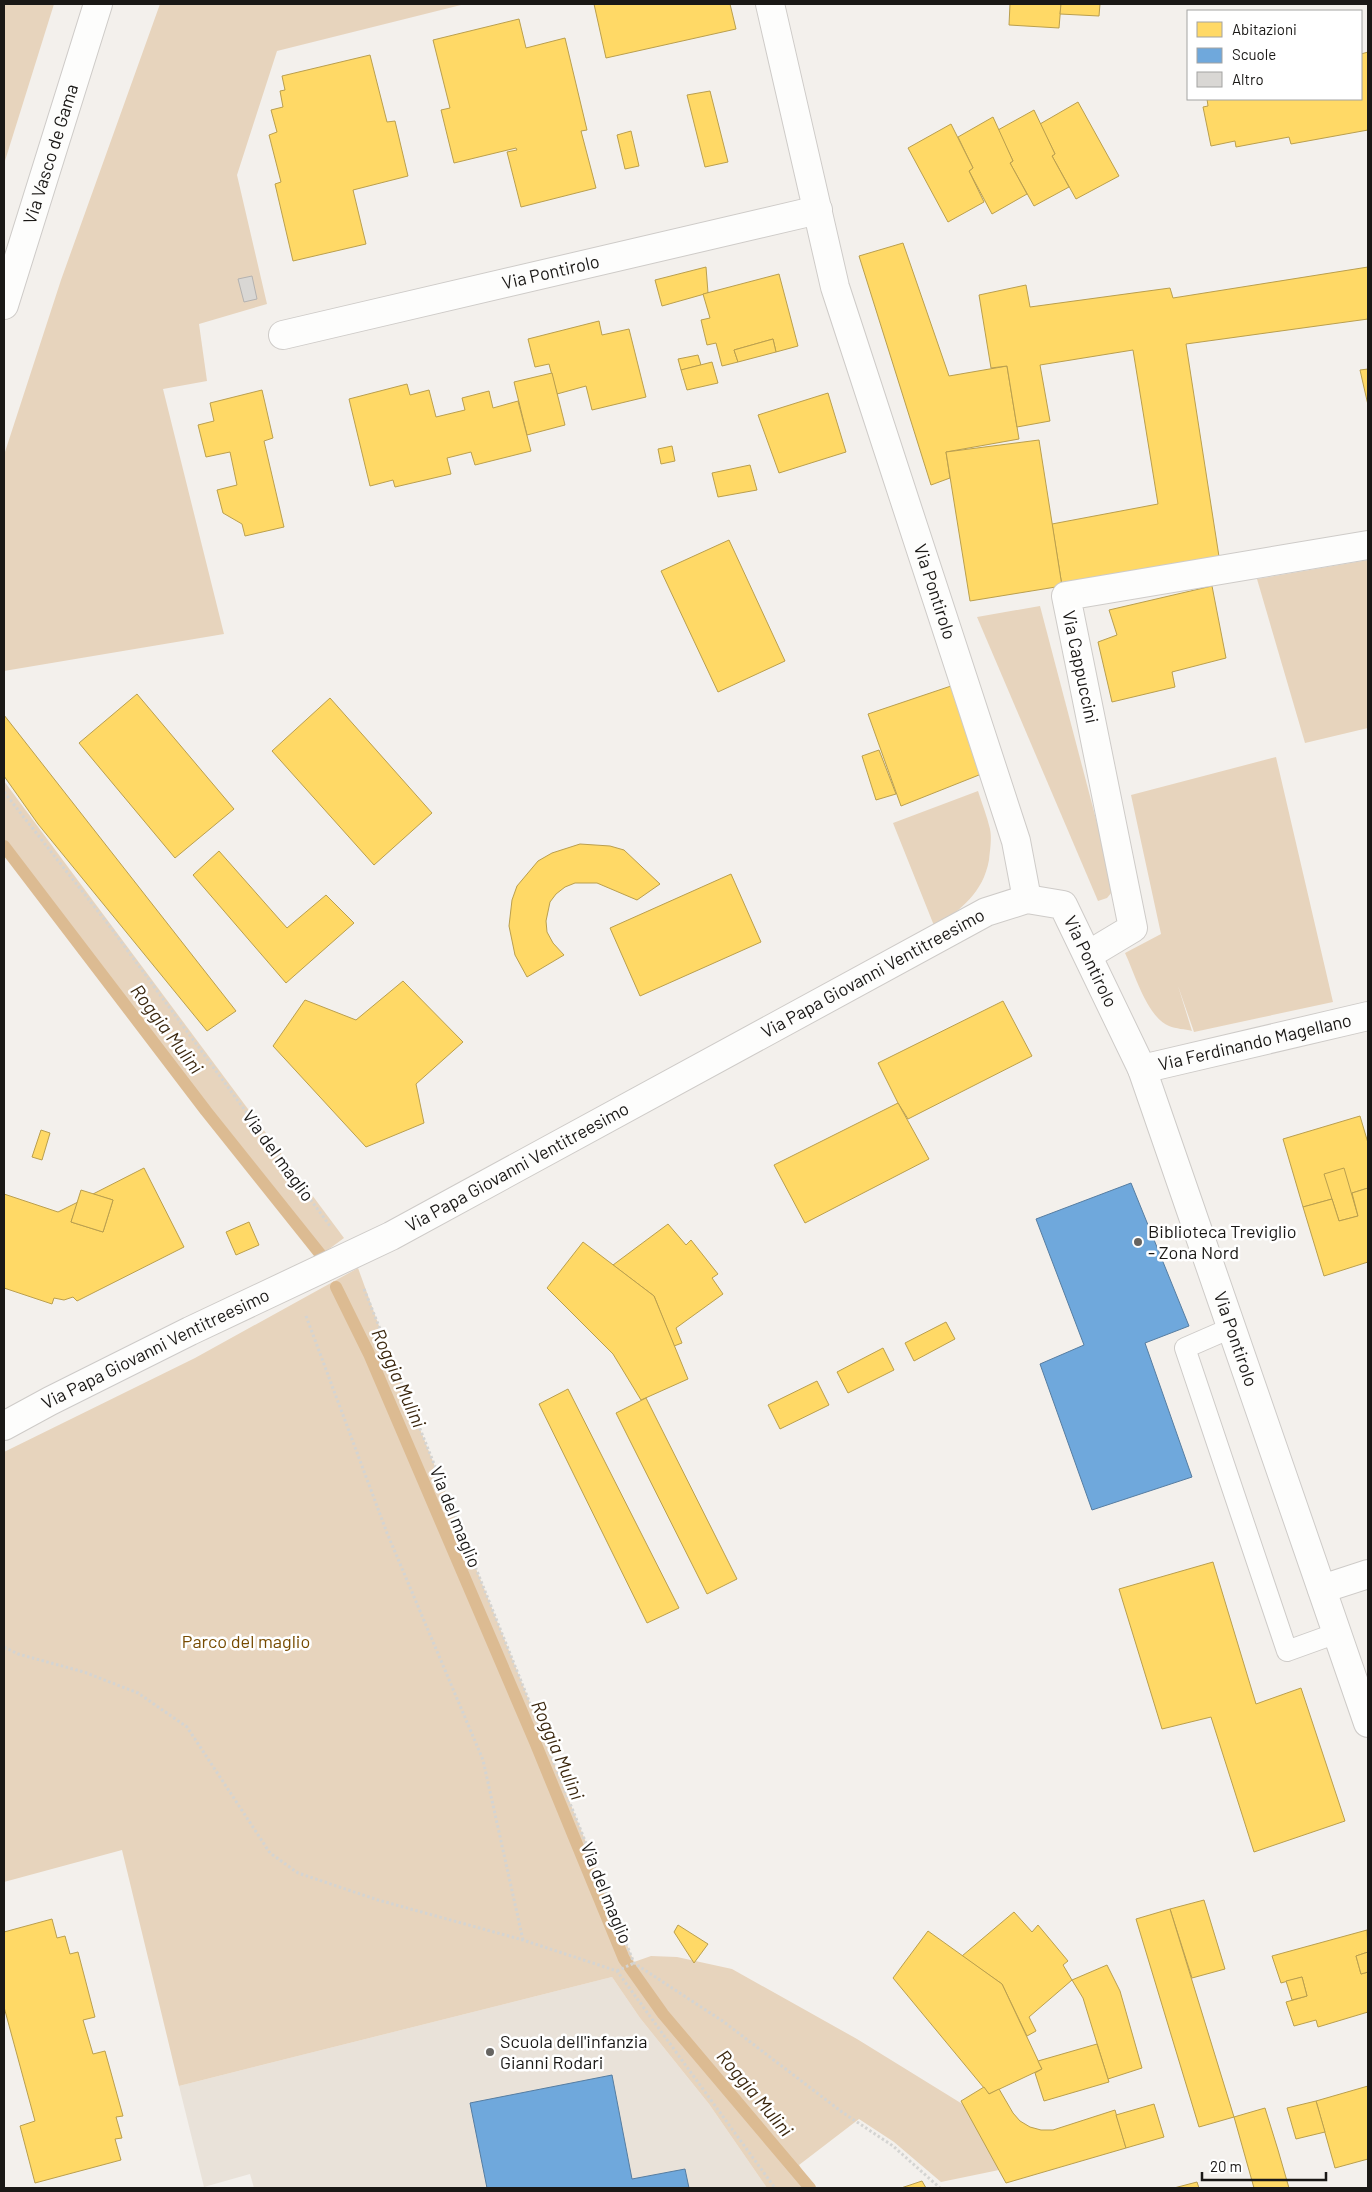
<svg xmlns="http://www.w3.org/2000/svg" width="1372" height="2192" font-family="Barlow,sans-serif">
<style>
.built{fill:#e9e2d9}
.green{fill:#e7d4bd}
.homes{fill:#ffd966;stroke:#ba9f4e}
.schools{fill:#6fa8dc;stroke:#567da1}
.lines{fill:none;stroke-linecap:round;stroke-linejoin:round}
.stream{stroke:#dcbb92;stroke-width:12}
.building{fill:#d9d7d4;stroke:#b4b2b0}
.service-casing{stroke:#cecbc8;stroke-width:22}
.minor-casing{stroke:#cecbc8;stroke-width:30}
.tertiary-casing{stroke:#cecbc8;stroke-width:30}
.path{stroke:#d4d4d2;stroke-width:3;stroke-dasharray:2.5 2.5;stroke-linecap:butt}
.service{stroke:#fdfdfc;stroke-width:20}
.minor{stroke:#fdfdfc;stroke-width:28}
.tertiary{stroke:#fdfdfc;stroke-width:28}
.poi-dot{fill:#666461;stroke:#fff;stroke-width:2}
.labels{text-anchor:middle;stroke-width:5;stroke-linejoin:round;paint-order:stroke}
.street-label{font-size:18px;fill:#1a1816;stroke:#fff}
.poi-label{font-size:18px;fill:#1a1816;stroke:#fff;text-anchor:start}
.park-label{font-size:18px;fill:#774b01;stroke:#fff}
.water-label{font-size:19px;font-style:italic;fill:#3b270e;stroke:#fff}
</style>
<rect width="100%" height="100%" fill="#f3f0ec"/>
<path class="built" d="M612 1977 640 2018 709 2104 767 2188H254L250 2174 204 2187 179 2086Z"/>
<g class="green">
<path d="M4 4H54L4 164Z"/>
<path d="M160 4H465L277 51 237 175 267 304 199 324 207 381 163 389 224 634 4 671V455L61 280Z"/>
<path d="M1368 560V728L1305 743 1257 579Z"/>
<path d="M1040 606 1112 880V892L1107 898 1098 901 977 617Z"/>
<path d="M1276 757 1333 1002 1194 1032 1178 986 1192 1031C1185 1029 1176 1029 1169 1026 1147 1017 1135 974 1125 953L1161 934 1131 795Z"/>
<path d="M4 781 344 1238 321 1255 200 1104 4 846Z"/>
<path d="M978 791C982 804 987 816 990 829 992 839 990 850 989 860 983 893 961 909 935 928L893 823Z"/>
<path d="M358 1268 383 1337 634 1962 651 1956 677 1957 732 1969 857 2039 964 2105 999 2170 941 2182 894 2142 859 2119 799 2165 814 2188H767L709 2104 640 2018 612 1977 179 2086 122 1850 4 1882V1452L195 1358Z"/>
</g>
<g class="homes">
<path d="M594 4H730L736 29 606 58Z"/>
<path d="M1010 4H1061L1059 28 1009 25Z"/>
<path d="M1061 4H1100L1099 16 1060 14Z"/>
<path d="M519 19 526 48 565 38 587 130 581 131 596 188 521 207 507 152 517 150 516 148 454 163 441 110 450 108 433 40Z"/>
<path d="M1368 52V130L1291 144 1289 137 1236 147 1235 141 1211 146 1203 107 1208 106 1207 99H1361V54Z"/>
<path d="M370 55 387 122 395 121 408 176 353 190 366 244 293 261 275 184 281 182 269 135 277 132 271 110 283 107 280 91 285 90 282 76Z"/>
<path d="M710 91 728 162 705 167 687 95Z"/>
<path d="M1078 102 1119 176 1076 199 1052 156 1055 154 1040 124Z"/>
<path d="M1034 110 1055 154 1052 156 1069 187 1034 206 1010 163 1013 161 998 130Z"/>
<path d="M993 117 1013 161 1010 163 1027 194 992 214 969 171 973 168 958 137Z"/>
<path d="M951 124 973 168 969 171 984 202 948 222 908 148Z"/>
<path d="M631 131 639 166 625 169 617 135Z"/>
<path d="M903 243 949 376 1007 366 1019 439 946 452 950 478 931 485 859 256Z"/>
<path d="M706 267 708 293 662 306 655 280Z"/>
<path d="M1368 267V319L1186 344 1220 563 1062 586 1052 524 1158 504 1133 350 1040 365 1050 421 1017 427 1007 366 991 368 979 295 1026 285 1030 307 1170 288 1173 298Z"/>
<path d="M779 274 798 346 776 352 773 339 734 350 738 362 722 366 716 343 707 345 701 320 710 318 703 294Z"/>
<path d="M599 321 602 335 629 329 646 397 592 410 586 386 557 394 549 364 535 367 528 339Z"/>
<path d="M773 339 776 352 738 362 734 350Z"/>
<path d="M698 355 701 365 681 370 678 359Z"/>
<path d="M712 362 718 383 687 390 681 370Z"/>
<path d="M1368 369V405L1360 370Z"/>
<path d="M552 373 565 425 527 435 514 382Z"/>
<path d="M407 384 410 395 429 390 436 417 465 410 462 398 489 391 493 408 518 401 531 451 475 465 471 452 447 458 451 474 395 487 393 480 370 486 349 399Z"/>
<path d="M262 390 273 438 264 441 284 527 245 536 242 524 223 513 217 490 237 485 230 452 206 457 198 425 214 421 210 403Z"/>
<path d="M828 393 846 452 779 473 758 415Z"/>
<path d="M1039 440 1062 586 970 601 946 452Z"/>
<path d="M672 446 675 461 661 464 658 449Z"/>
<path d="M750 465 757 490 718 497 712 473Z"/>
<path d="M729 540 785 661 718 692 661 571Z"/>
<path d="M1212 586 1226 658 1172 672 1175 687 1112 702 1098 642 1117 635 1109 610Z"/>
<path d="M954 685 984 773 901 806 868 714Z"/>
<path d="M137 694 234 809 175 858 79 743Z"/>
<path d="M330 698 432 813 374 865 272 751Z"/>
<path d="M4 715 236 1011 207 1031 38 824 4 776Z"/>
<path d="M879 750 896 794 876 800 862 756Z"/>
<path d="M580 844 610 846 624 850 660 884 637 900 597 883H575L565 887 556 894 550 902 546 921 547 932 553 943 564 955 527 977 515 955 509 926 512 900 517 886 538 861 552 853Z"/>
<path d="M219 851 287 928 326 895 354 923 286 983 193 875Z"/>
<path d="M731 874 761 942 640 996 610 928Z"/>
<path d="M403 981 463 1042 416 1084 424 1123 366 1147 273 1046 305 1000 356 1020Z"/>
<path d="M1003 1001 1032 1056 908 1119 898 1103 878 1063Z"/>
<path d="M898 1103 929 1159 805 1223 774 1165Z"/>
<path d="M1360 1116 1368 1143V1188L1352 1193 1358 1216 1339 1221 1332 1199 1303 1207 1283 1139Z"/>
<path d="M41 1130 50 1133 42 1160 32 1157Z"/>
<path d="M144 1168 184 1247 77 1301 73 1297 64 1300 54 1298 52 1304 4 1288V1194L58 1212 78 1202 71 1222 103 1232 113 1200 93 1194Z"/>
<path d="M1344 1168 1358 1216 1339 1221 1324 1174Z"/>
<path d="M1368 1188V1262L1324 1276 1303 1207 1332 1199 1339 1221 1358 1216 1352 1193Z"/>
<path d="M81 1190 113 1200 103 1232 71 1222Z"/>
<path d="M249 1222 259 1245 236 1255 226 1232Z"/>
<path d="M668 1224 686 1245 691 1240 718 1274 712 1278 723 1294 676 1328 682 1343 674 1346 654 1296 613 1265Z"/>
<path d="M583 1242 654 1296 688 1379 641 1400 613 1354 547 1288Z"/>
<path d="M946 1322 955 1339 914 1361 905 1343Z"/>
<path d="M883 1348 894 1370 848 1393 837 1372Z"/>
<path d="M817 1381 829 1405 780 1429 768 1405Z"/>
<path d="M568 1389 679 1608 647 1623 539 1404Z"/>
<path d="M646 1398 737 1579 707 1594 616 1413Z"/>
<path d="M1213 1562 1256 1704 1301 1688 1345 1821 1254 1852 1211 1717 1162 1729 1119 1589Z"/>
<path d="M1204 1900 1225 1969 1192 1978 1170 1909Z"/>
<path d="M1170 1909 1234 2117 1199 2127 1136 1919Z"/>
<path d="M1014 1912 1032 1932 1038 1925 1068 1961 1063 1965 1072 1980 1029 2017 1036 2031 1027 2036 1002 1984 962 1956Z"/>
<path d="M52 1919 57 1938 65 1936 70 1954 78 1952 95 2017 83 2020 93 2054 105 2051 123 2116 116 2117 122 2138 115 2139 121 2160 35 2183 20 2126 35 2121 4 2007V1932Z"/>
<path d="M678 1925 708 1944 694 1963 674 1932Z"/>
<path d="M1367 1930 1368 1952 1356 1956 1361 1974 1368 1972V2012L1318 2027 1316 2020 1294 2026 1286 2002 1307 1996 1302 1977 1281 1983 1272 1956Z"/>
<path d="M928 1931 1002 1984 1042 2069 989 2094 893 1978Z"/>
<path d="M1368 1952V1972L1361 1974 1356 1956Z"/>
<path d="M1107 1965 1120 1991 1142 2068 1108 2079 1083 1998 1072 1980Z"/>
<path d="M1302 1977 1307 1996 1292 2000 1286 1981Z"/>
<path d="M1097 2044 1109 2082 1044 2101 1035 2073 1042 2069 1038 2061Z"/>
<path d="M1368 2086V2159L1335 2168 1316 2101Z"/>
<path d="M984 2087 989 2094 999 2089 1013 2113 1020 2121 1030 2127 1041 2130H1053L1115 2110 1126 2148 1006 2183 961 2101Z"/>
<path d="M1316 2101 1325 2132 1296 2139 1287 2108Z"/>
<path d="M1154 2104 1164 2137 1126 2148 1116 2115Z"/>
<path d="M1265 2108 1278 2150 1289 2188H1254L1234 2117Z"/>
<path d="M922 2181 926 2188H901Z"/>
<path d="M1197 2182 1199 2188H1174Z"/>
</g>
<g class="schools">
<path d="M1131 1183 1189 1326 1145 1343 1192 1477 1092 1510 1040 1364 1084 1345 1036 1219Z"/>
<path d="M612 2075 632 2179 685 2169 689 2188H487L470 2103Z"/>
</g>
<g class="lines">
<g class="stream">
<path d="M4 846 206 1111 321 1255"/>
<path d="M336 1287 369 1354 535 1742 624 1959 663 2014 810 2188"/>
</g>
</g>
<path class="building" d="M252 276 257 299 244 302 238 279Z"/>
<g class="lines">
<g class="service-casing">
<path id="service" d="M1231 1328 1185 1348 1287 1651 1337 1633"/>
</g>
<g class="minor-casing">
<g id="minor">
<path id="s1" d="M770 4 835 287 1016 841 1027 899"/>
<path id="s2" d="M283 335 818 210"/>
<path d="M1088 955 1133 928 1066 596 1368 545"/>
<path id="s3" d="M1142 1069 1368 1016"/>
<path id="s4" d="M4 1426 50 1401 190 1331 391 1236 986 912 1027 899 1063 905 1142 1069 1368 1723"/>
<path d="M1322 1589 1368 1574"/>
</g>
</g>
<g class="tertiary-casing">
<g id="tertiary">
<path id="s5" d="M4 305 98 4"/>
</g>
</g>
<g class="path">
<path d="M4 792 108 924 330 1226"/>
<path d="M364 1289 634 1963 724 2022 842 2112 893 2146 940 2188"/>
<path d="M306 1316 387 1533 483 1760 523 1940"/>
<path d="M4 1647 18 1654 84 1672 138 1693 187 1727 270 1853 298 1873 378 1900 523 1940 617 1971 775 2188"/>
<path d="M617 1971 634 1963"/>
</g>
<use href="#service" class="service"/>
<use href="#minor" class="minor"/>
<use href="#tertiary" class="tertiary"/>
</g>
<g class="poi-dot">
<circle cx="1138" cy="1242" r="5"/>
<circle cx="490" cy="2052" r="5"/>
</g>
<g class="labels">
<g class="street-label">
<text dy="6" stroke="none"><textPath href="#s5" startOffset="158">Via Vasco de Gama</textPath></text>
<text dy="6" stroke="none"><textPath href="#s2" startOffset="275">Via Pontirolo</textPath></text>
<text dy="6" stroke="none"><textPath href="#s1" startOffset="611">Via Pontirolo</textPath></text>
<text transform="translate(1080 667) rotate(78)" y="6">Via Cappuccini</text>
<text dy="6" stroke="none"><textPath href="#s4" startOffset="1251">Via Pontirolo</textPath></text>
<text dy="6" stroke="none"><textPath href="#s4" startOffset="980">Via Papa Giovanni Ventitreesimo</textPath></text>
<text dy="6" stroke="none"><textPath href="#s3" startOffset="116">Via Ferdinando Magellano</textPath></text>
<text transform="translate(278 1156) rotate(54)" y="6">Via del maglio</text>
<text dy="6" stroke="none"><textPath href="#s4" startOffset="575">Via Papa Giovanni Ventitreesimo</textPath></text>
<text dy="6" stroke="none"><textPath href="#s4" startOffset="1656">Via Pontirolo</textPath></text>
<text dy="6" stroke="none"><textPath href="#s4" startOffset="170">Via Papa Giovanni Ventitreesimo</textPath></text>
<text transform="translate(455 1517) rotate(68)" y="6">Via del maglio</text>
<text transform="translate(606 1893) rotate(68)" y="6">Via del maglio</text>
</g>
<g class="poi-label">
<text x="1148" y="1238">Biblioteca Treviglio<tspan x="1148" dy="21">- Zona Nord</tspan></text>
<text x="500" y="2048">Scuola dell'infanzia<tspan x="500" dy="21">Gianni Rodari</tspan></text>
</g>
<g class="park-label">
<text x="246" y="1648">Parco del maglio</text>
</g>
<g class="water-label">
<text transform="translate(167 1029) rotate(53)" y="7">Roggia Mulini</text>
<text transform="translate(399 1378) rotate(66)" y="7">Roggia Mulini</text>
<text transform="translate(558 1750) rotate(67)" y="7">Roggia Mulini</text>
<text transform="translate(755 2093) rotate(50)" y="7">Roggia Mulini</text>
</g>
</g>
<rect width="1372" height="2192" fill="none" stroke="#1a1816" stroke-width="10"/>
<rect x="1187" y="10" width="175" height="90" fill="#ffffff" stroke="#a3a3a2"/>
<rect x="1197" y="22" width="25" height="15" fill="#ffd966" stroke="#a3a3a2"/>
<text x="1232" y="35" font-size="15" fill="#1a1816">Abitazioni</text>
<rect x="1197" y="48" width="25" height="15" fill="#6fa8dc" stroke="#a3a3a2"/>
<text x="1232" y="60" font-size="15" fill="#1a1816">Scuole</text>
<rect x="1197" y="72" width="25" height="15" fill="#d9d7d4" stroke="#a3a3a2"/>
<text x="1232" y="85" font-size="15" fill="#1a1816">Altro</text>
<path d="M1202 2172v8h124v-8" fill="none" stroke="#1a1816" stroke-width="2.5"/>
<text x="1210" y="2172" font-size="15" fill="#1a1816" stroke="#ffffff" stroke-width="4" paint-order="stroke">20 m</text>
</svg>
